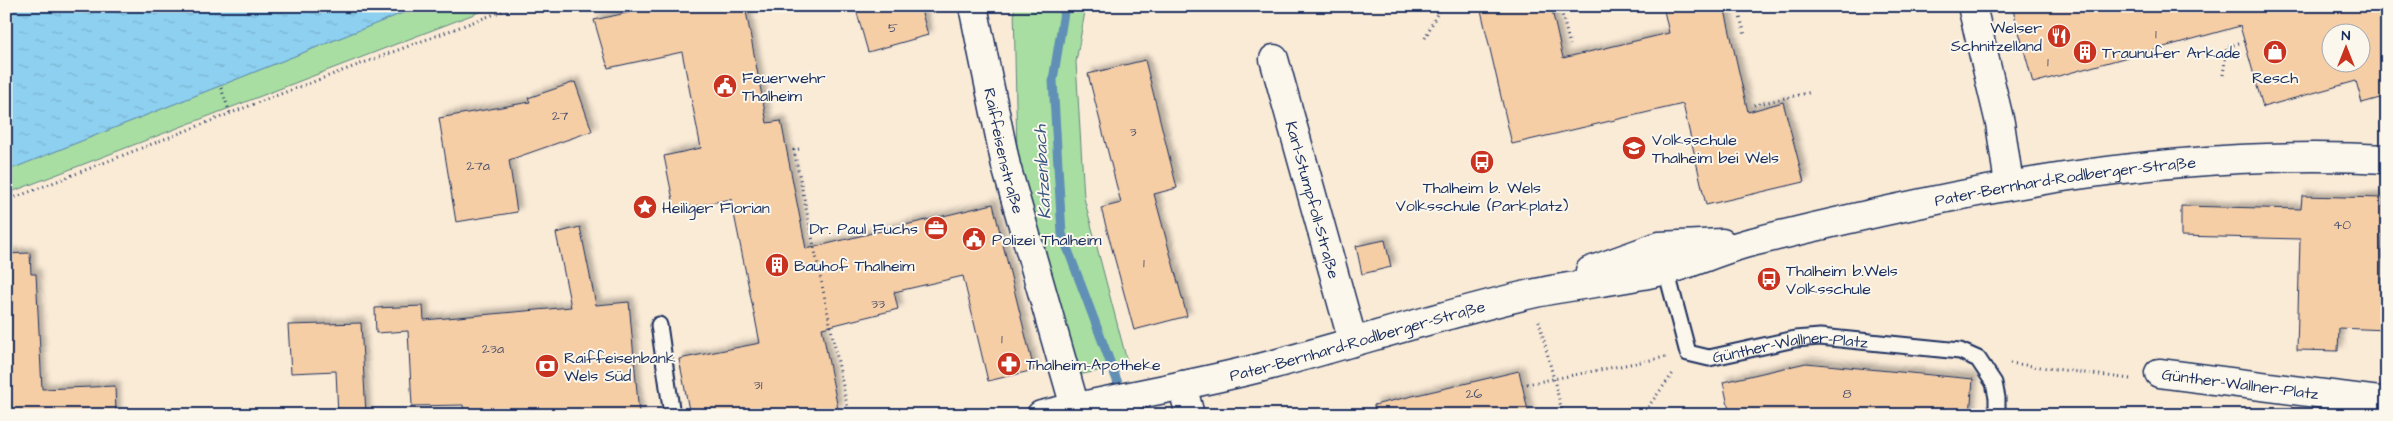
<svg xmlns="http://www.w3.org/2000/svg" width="2393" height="421" font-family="'Architects Daughter',sans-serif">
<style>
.green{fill:#a8dea1;stroke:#628680}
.water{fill:url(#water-ripples);stroke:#6090b6}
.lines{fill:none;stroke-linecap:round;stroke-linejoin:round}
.stream{stroke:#6090b6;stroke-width:9}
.building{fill:#f6cea6;stroke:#1b2f5e;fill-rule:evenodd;filter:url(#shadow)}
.service-casing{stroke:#1b2f5e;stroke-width:19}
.minor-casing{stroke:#1b2f5e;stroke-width:31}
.secondary-casing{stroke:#1b2f5e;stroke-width:31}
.path{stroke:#1b2f5e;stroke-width:3;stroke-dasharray:1 4;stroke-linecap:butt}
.service{stroke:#fbf7ec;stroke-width:15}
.minor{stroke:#fbf7ec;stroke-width:28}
.secondary{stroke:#fbf7ec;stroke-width:28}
.labels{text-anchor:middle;stroke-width:4;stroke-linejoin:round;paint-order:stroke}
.number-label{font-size:14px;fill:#525770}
.poi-label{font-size:16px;fill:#1b2f5e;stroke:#fbf7ec;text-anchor:start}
.street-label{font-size:16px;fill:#1b2f5e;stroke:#fbf7ec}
.water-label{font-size:18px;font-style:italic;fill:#385782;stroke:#fbf7ec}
</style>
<defs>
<pattern id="water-ripples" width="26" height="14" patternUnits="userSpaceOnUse" patternTransform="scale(1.25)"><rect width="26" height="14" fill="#8ed0f0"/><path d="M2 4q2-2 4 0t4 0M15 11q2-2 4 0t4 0" fill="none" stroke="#7ab3d0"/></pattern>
<filter id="shadow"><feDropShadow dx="4.5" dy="-4.5" stdDeviation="2.5" flood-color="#0004"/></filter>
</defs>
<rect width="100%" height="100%" fill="#faebd7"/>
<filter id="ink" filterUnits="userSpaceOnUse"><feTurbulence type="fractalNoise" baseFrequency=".02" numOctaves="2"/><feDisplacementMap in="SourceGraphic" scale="10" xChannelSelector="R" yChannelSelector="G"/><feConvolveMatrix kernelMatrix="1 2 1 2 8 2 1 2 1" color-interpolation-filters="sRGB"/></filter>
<g filter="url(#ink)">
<g class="green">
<path d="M420 6H495L6 194V171Z"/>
<path d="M1014 6H1086L1076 62 1084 198 1128 365 1078 375 1017 154Z"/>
</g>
<path class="water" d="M6 6H420L6 171Z"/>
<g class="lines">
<path class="stream" d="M1065 6 1053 80 1062 234 1130 415"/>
</g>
<g class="building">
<path d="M659 6H745L767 123 781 121 806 249 993 204 1034 370 988 381 963 276 894 292 898 309 822 328 838 409 807 415H690L679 359 760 343 731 199 675 210 664 156 701 148 682 52 608 68 594 20Z"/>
<path d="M855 6H920L928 35 868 52Z"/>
<path d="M1480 6H1551L1563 58 1669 33 1663 6H1724L1748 112 1783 102 1804 182 1706 205 1683 104 1512 144Z"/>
<path d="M2012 6H2379L2387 34V96L2362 103 2356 81 2263 107 2240 26 2033 83ZM2330 32H2360V62H2330Z"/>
<path d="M1145 60 1177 188 1154 194 1187 316 1134 330 1101 208 1121 203 1088 74Z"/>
<path d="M575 82 592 131 509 160 517 212 456 222 439 118 530 102 528 98Z"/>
<path d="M2302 196 2383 198 2381 283H2387V330L2339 328 2338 351 2297 350 2300 239 2181 236V206L2301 209Z"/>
<path d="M580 227 596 305 629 302 639 415H464L463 405 412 406 408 331 376 333 375 308 423 306 424 320 571 307 556 233Z"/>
<path d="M1385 240 1391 267 1362 274 1356 246Z"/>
<path d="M30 253 31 274H36L42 389 115 386 116 415H6V254Z"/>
<path d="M361 323 366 415H338L336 371 291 373 288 325Z"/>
<path d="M1806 363 1973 379 1970 415H1730L1723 382Z"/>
<path d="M1519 371 1529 415H1375L1374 405Z"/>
</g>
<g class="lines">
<g class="service-casing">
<g id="service">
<path id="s1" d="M1666 270 1688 353 1709 358 1795 339 1820 337 1960 351 1978 359 1994 383 1997 398V415"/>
<path d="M659 325 672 415"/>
</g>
</g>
<g class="minor-casing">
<g id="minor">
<path id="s2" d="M973 6 1006 166 1075 407"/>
<path d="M1972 6 2000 123 2009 184"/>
<path id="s3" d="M1274 59 1353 342"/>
<path id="s4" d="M2159 373 2387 402"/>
<path d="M1182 385 1190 415"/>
</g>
</g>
<g class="secondary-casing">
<g id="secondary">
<path d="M1590 271 1659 246 1722 243"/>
<path id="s5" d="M1041 415C1117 397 1195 385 1271 365 1357 342 1443 314 1531 294 1576 284 1622 281 1667 270 1696 262 1723 249 1752 242 1964 190 2168 147 2387 159"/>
</g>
</g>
<g class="path">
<path d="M631 6 632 10"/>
<path d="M1560 6 1570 45"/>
<path d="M2380 6 2387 16"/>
<path d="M1739 13 1745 35"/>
<path d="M1425 38 1441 6"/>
<path d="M2223 75 2227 47 2245 41"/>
<path d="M221 88 230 113"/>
<path d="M1754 105 1812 92"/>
<path d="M799 149 794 150 849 415"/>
<path d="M6 201 267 99 516 6"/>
<path d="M1539 321 1563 415"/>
<path d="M2010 363 2130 379"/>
<path d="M1522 385 1666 357"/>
<path d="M1642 415 1674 372"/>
</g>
<use href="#service" class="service"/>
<use href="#minor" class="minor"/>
<use href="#secondary" class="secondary"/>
</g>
</g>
<defs>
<g id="restaurant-disc" transform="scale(1.25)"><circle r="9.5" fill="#c8321e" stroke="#fbf7ec"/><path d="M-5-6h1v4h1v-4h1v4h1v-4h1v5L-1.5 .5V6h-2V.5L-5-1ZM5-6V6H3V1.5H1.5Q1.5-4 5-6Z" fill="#fff"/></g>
<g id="building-disc" transform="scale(1.25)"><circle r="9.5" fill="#c8321e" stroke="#fbf7ec"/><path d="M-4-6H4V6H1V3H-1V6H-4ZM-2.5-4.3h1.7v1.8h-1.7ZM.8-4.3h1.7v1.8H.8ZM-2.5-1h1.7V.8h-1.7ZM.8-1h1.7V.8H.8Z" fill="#fff"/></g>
<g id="shop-disc" transform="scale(1.25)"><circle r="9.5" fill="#c8321e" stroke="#fbf7ec"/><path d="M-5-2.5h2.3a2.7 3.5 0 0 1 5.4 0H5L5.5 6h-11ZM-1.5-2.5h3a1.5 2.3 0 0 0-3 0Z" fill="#fff"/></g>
<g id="civic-disc" transform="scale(1.25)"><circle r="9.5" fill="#c8321e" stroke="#fbf7ec"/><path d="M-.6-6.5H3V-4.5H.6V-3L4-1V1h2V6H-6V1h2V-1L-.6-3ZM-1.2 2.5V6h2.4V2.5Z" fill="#fff"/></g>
<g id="school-disc" transform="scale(1.25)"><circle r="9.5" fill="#c8321e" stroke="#fbf7ec"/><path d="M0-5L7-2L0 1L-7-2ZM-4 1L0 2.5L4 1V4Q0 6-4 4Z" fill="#fff"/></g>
<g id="bus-disc" transform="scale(1.25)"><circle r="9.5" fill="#c8321e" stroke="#fbf7ec"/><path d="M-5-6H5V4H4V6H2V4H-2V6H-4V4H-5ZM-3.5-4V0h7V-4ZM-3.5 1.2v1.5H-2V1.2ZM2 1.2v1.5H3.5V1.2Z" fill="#fff"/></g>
<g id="sight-disc" transform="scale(1.25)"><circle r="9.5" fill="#c8321e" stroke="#fbf7ec"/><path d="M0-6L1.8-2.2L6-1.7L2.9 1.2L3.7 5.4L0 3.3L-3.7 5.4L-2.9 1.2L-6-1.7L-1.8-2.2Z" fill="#fff"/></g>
<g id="office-disc" transform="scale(1.25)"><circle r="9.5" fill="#c8321e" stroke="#fbf7ec"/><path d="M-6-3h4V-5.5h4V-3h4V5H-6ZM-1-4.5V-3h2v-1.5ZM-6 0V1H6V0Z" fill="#fff"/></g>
<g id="pharmacy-disc" transform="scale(1.25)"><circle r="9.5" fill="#c8321e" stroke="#fbf7ec"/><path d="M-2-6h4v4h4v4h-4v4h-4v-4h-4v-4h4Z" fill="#fff"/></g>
<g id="bank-disc" transform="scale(1.25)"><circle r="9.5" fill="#c8321e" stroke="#fbf7ec"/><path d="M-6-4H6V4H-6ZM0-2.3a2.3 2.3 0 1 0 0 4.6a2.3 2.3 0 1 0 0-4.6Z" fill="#fff"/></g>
</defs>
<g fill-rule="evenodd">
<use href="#restaurant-disc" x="2059" y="36"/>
<use href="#building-disc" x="2085" y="52"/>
<use href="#shop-disc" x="2275" y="52"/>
<use href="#civic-disc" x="725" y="86"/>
<use href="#school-disc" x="1634" y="148"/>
<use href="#bus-disc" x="1482" y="162"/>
<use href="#sight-disc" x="645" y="207"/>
<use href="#office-disc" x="936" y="228"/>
<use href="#civic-disc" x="974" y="239"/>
<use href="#building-disc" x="777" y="265"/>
<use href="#bus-disc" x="1769" y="279"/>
<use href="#pharmacy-disc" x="1009" y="364"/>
<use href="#bank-disc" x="547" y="366"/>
</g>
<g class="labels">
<g class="number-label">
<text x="893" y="32">5</text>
<text x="2156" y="38">1</text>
<text x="2048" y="66">1</text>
<text x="560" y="120">27</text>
<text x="1133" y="136">3</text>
<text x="478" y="170">27a</text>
<text x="2342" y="229">40</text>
<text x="1144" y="267">1</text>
<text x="878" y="308">33</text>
<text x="1002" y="343">1</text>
<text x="493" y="353">23a</text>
<text x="758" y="389">31</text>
<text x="1474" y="398">26</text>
<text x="1847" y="398">8</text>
</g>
<g class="poi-label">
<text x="2042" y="33" text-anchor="end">Welser<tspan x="2042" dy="18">Schnitzelland</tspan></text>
<text x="2102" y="58">Traunufer Arkade</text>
<text x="742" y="83">Feuerwehr<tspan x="742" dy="18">Thalheim</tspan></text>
<text x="2275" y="83" text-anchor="middle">Resch</text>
<text x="1652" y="145">Volksschule<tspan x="1652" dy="18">Thalheim bei Wels</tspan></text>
<text x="1482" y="193" text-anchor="middle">Thalheim b. Wels<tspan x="1482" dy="18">Volksschule (Parkplatz)</tspan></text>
<text x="662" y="213">Heiliger Florian</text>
<text x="918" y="234" text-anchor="end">Dr. Paul Fuchs</text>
<text x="992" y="245">Polizei Thalheim</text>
<text x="794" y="271">Bauhof Thalheim</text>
<text x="1786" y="276">Thalheim b.Wels<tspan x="1786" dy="18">Volksschule</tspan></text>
<text x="564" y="363">Raiffeisenbank<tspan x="564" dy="18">Wels Süd</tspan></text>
<text x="1026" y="370">Thalheim-Apotheke</text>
</g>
<g class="street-label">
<text dy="6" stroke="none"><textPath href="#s2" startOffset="148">Raiffeisenstraße</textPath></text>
<text dy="6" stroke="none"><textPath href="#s5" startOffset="1052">Pater-Bernhard-Rodlberger-Straße</textPath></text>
<text dy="6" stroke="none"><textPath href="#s3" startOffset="146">Karl-Stumpfoll-Straße</textPath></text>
<text dy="6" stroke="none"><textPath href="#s5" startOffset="325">Pater-Bernhard-Rodlberger-Straße</textPath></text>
<text dy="6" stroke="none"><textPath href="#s1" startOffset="190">Günther-Wallner-Platz</textPath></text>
<text dy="6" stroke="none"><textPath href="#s4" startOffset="82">Günther-Wallner-Platz</textPath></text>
</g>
<g class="water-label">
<text transform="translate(1042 172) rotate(-93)" y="6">Katzenbach</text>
</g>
</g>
<rect width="2393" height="421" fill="none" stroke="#fbf7ec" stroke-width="25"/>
<rect x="12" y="12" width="2368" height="396" fill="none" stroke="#1b2f5e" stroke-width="2" filter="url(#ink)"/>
<g transform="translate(2346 48)"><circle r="24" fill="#fbf7ec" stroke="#a1a7b3"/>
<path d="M0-4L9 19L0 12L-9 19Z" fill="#c8321e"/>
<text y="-8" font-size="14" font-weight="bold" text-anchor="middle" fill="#1b2f5e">N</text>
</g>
</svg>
